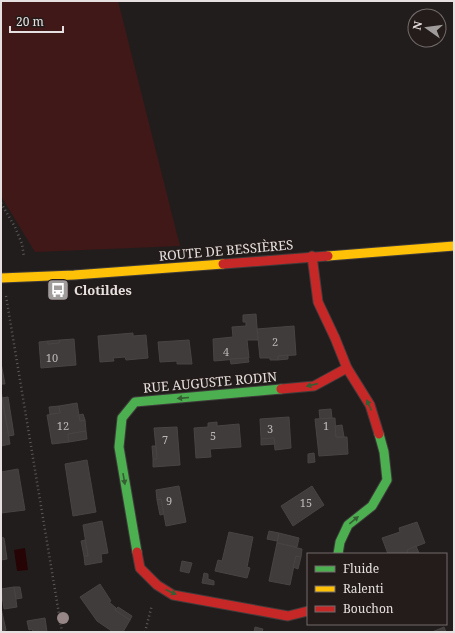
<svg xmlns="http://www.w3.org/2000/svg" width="455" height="633" font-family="'Noto Serif',serif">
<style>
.green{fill:#3f1817}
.water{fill:#260405}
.building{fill:#403c3c;stroke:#474443}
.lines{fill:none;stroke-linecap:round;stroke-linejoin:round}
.fast-casing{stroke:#3f3b3a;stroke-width:11}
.slow-casing{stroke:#3f3b3a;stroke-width:11}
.jam-casing{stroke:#3f3b3a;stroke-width:11}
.path{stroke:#5d5958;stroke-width:2.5;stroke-dasharray:1 3;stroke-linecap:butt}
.fast{stroke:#4caf50;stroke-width:9}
.slow{stroke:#ffc107;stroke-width:9}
.jam{stroke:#c62828;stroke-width:9}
.tree{fill:#968685}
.oneway{fill:#365e33}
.labels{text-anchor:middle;stroke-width:3;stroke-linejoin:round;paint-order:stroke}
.number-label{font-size:11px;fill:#bcb8b7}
.street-label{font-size:13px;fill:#e6e1e0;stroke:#241c1b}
.poi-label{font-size:13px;font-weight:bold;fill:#e6e1e0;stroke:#241c1b;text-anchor:start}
</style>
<rect width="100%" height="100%" fill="#221d1d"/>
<path class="green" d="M1 1H118L180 246 35 252 1 196Z"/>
<path class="water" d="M25 548 28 570 17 571 14 550Z"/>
<g class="building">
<path d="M256 314 258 340H247L249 358 214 361 213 339 233 337 232 327 246 326V322H243V315Z"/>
<path d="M294 326 296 355 278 356V360H270V358H260L257 329Z"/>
<path d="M133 333V336L146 335 148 358 126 360 125 357 113 358 114 361 100 362 98 336Z"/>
<path d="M74 339 76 365 41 368 39 342 48 341V344L59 343 60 340Z"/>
<path d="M60 340 59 343 48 344V341Z"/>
<path d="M189 340 192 364H177V361L160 362 158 342Z"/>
<path d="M288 355V359L278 360V356Z"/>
<path d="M248 358 249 362 231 364 230 359Z"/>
<path d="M1 363 5 384H1Z"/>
<path d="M1 391 10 444 1 446Z"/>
<path d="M8 397 14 435 9 436 2 398Z"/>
<path d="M77 403 80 421 85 420 86 431 68 434 69 442 52 444 47 415 60 413 59 406Z"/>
<path d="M59 406 60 413 50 414 49 407Z"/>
<path d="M331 409 332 418 320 419 319 410Z"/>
<path d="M83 414 85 420 80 421 79 415Z"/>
<path d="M289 417 291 448 275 450 274 438 261 439 260 419Z"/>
<path d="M335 418 336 437H347L348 454 319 456 315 419Z"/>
<path d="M217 422V426L239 424 241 447 210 449 211 457 196 458 194 428 208 427V423Z"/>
<path d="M342 425 344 437H336L335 426Z"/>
<path d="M177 427 180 465 153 467V459L157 458 154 428Z"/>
<path d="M86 431 87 439 69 442 68 434Z"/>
<path d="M273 438H274L275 444 261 445V439Z"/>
<path d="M152 446H156L157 459H153Z"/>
<path d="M314 453 315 462 308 463V454Z"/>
<path d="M87 460 96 512 73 516 65 464Z"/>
<path d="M18 469 25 510 1 513V472Z"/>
<path d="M179 486 186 522 166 526 161 499 157 500 156 490Z"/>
<path d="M312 486 324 505 293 526 281 506Z"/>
<path d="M161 499 164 514 160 515 157 500Z"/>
<path d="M102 521 108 553 101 554 102 562 85 565 84 556H88L83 525Z"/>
<path d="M417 522 425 543 407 550 408 554H388L382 538 400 532 399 528Z"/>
<path d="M269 531 279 533 277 541 267 539Z"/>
<path d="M229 532 253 537 247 567 250 568 247 578 215 571 218 560 222 561Z"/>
<path d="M279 533 299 538 297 547 277 543Z"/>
<path d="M1 537 4 538 7 559 1 560Z"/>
<path d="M85 540 88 556H84L81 541Z"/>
<path d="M277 543 302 549 301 557 296 556 290 585 269 581Z"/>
<path d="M416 546 419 553 408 554 407 550Z"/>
<path d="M296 556 301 557 298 569 293 567Z"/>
<path d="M182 561 192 563 189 573 180 571Z"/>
<path d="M204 573 208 574V579L214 581V585L202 583Z"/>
<path d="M100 584 111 601 109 602 116 608 115 610 130 620 123 632H113L97 621 80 597Z"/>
<path d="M14 587H20L22 598 16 599Z"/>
<path d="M14 587 17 607 4 609 1 589Z"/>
<path d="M118 607 132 616 130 620 115 610Z"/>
<path d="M1 608 6 630 1 631Z"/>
<path d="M45 618 47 632H33L32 629 29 630 27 621Z"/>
<path d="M255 627 263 629 262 632H254Z"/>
<path d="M444 627 446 632H432Z"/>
</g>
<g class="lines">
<g class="fast-casing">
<g id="fast">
<path d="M137 552 119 447 122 418 135 402 281 389"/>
<path d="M338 554 340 542 348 525 372 506 387 480 384 452 379 434"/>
</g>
</g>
<g class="slow-casing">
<g id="slow">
<path d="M328 256 454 246"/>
<path d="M1 278 74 275 223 264"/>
</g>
</g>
<g class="jam-casing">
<g id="jam">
<path d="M312 256 318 302 335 338 347 368 370 405 379 434"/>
<path d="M223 264 328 256"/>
<path d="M281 389 314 386 347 368"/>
<path d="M137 552 140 568 157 585 173 595 288 616 308 611"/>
</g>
</g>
<g class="path">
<path d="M1 203 15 227 22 244 24 257"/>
<path d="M6 296 62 632"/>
<path d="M145 632 152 605"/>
</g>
<use href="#fast" class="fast"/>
<use href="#slow" class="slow"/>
<use href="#jam" class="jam"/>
</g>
<circle class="tree" cx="63" cy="618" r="6"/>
<defs><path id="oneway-solid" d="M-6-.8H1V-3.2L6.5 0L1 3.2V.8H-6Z"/></defs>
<g class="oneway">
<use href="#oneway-solid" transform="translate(312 385) rotate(167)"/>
<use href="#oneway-solid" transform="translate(183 398) rotate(175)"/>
<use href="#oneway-solid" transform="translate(369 405) rotate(-114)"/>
<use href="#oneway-solid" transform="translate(124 479) rotate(80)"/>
<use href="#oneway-solid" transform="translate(354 520) rotate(-39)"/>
<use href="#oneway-solid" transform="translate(171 592) rotate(25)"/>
</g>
<defs>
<g id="bus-square" transform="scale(1.15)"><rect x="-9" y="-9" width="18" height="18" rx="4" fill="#a19c9c" stroke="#241c1b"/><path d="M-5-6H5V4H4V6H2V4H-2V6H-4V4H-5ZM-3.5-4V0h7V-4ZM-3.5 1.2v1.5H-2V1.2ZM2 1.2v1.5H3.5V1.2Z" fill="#fff"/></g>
</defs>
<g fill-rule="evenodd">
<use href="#bus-square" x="58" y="290"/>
</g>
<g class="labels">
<g class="number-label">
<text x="275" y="346">2</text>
<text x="226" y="356">4</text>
<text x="52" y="362">10</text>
<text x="63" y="430">12</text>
<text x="326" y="430">1</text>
<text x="270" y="433">3</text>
<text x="213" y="440">5</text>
<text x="165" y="444">7</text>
<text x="169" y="505">9</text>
<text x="306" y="507">15</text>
</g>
<g class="street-label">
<text transform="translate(226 250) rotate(-5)" y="5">ROUTE DE BESSIÈRES</text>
<text transform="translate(210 382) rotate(-5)" y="5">RUE AUGUSTE RODIN</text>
</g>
<g class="poi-label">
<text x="74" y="295">Clotildes</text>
</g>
</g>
<rect width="455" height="633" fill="none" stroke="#e6e1e0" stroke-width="4"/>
<rect x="307" y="553" width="140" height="72" fill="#241c1b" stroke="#726b6a"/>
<rect x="315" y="566" width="20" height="6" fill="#4caf50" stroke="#726b6a"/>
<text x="343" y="573" font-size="12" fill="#e6e1e0">Fluide</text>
<rect x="315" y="586" width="20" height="6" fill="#ffc107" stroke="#726b6a"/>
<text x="343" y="593" font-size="12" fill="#e6e1e0">Ralenti</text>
<rect x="315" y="606" width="20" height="6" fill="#c62828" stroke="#726b6a"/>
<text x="343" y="613" font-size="12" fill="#e6e1e0">Bouchon</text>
<g transform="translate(427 28) rotate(284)"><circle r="19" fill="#241c1b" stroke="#726b6a"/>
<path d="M0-3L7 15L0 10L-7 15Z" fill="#a19c9c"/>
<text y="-6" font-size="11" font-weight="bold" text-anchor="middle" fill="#e6e1e0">N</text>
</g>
<path d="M10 26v6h53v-6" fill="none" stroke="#e6e1e0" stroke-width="2"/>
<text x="16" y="26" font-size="12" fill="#e6e1e0" stroke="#241c1b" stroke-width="3" paint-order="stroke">20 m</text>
</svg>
